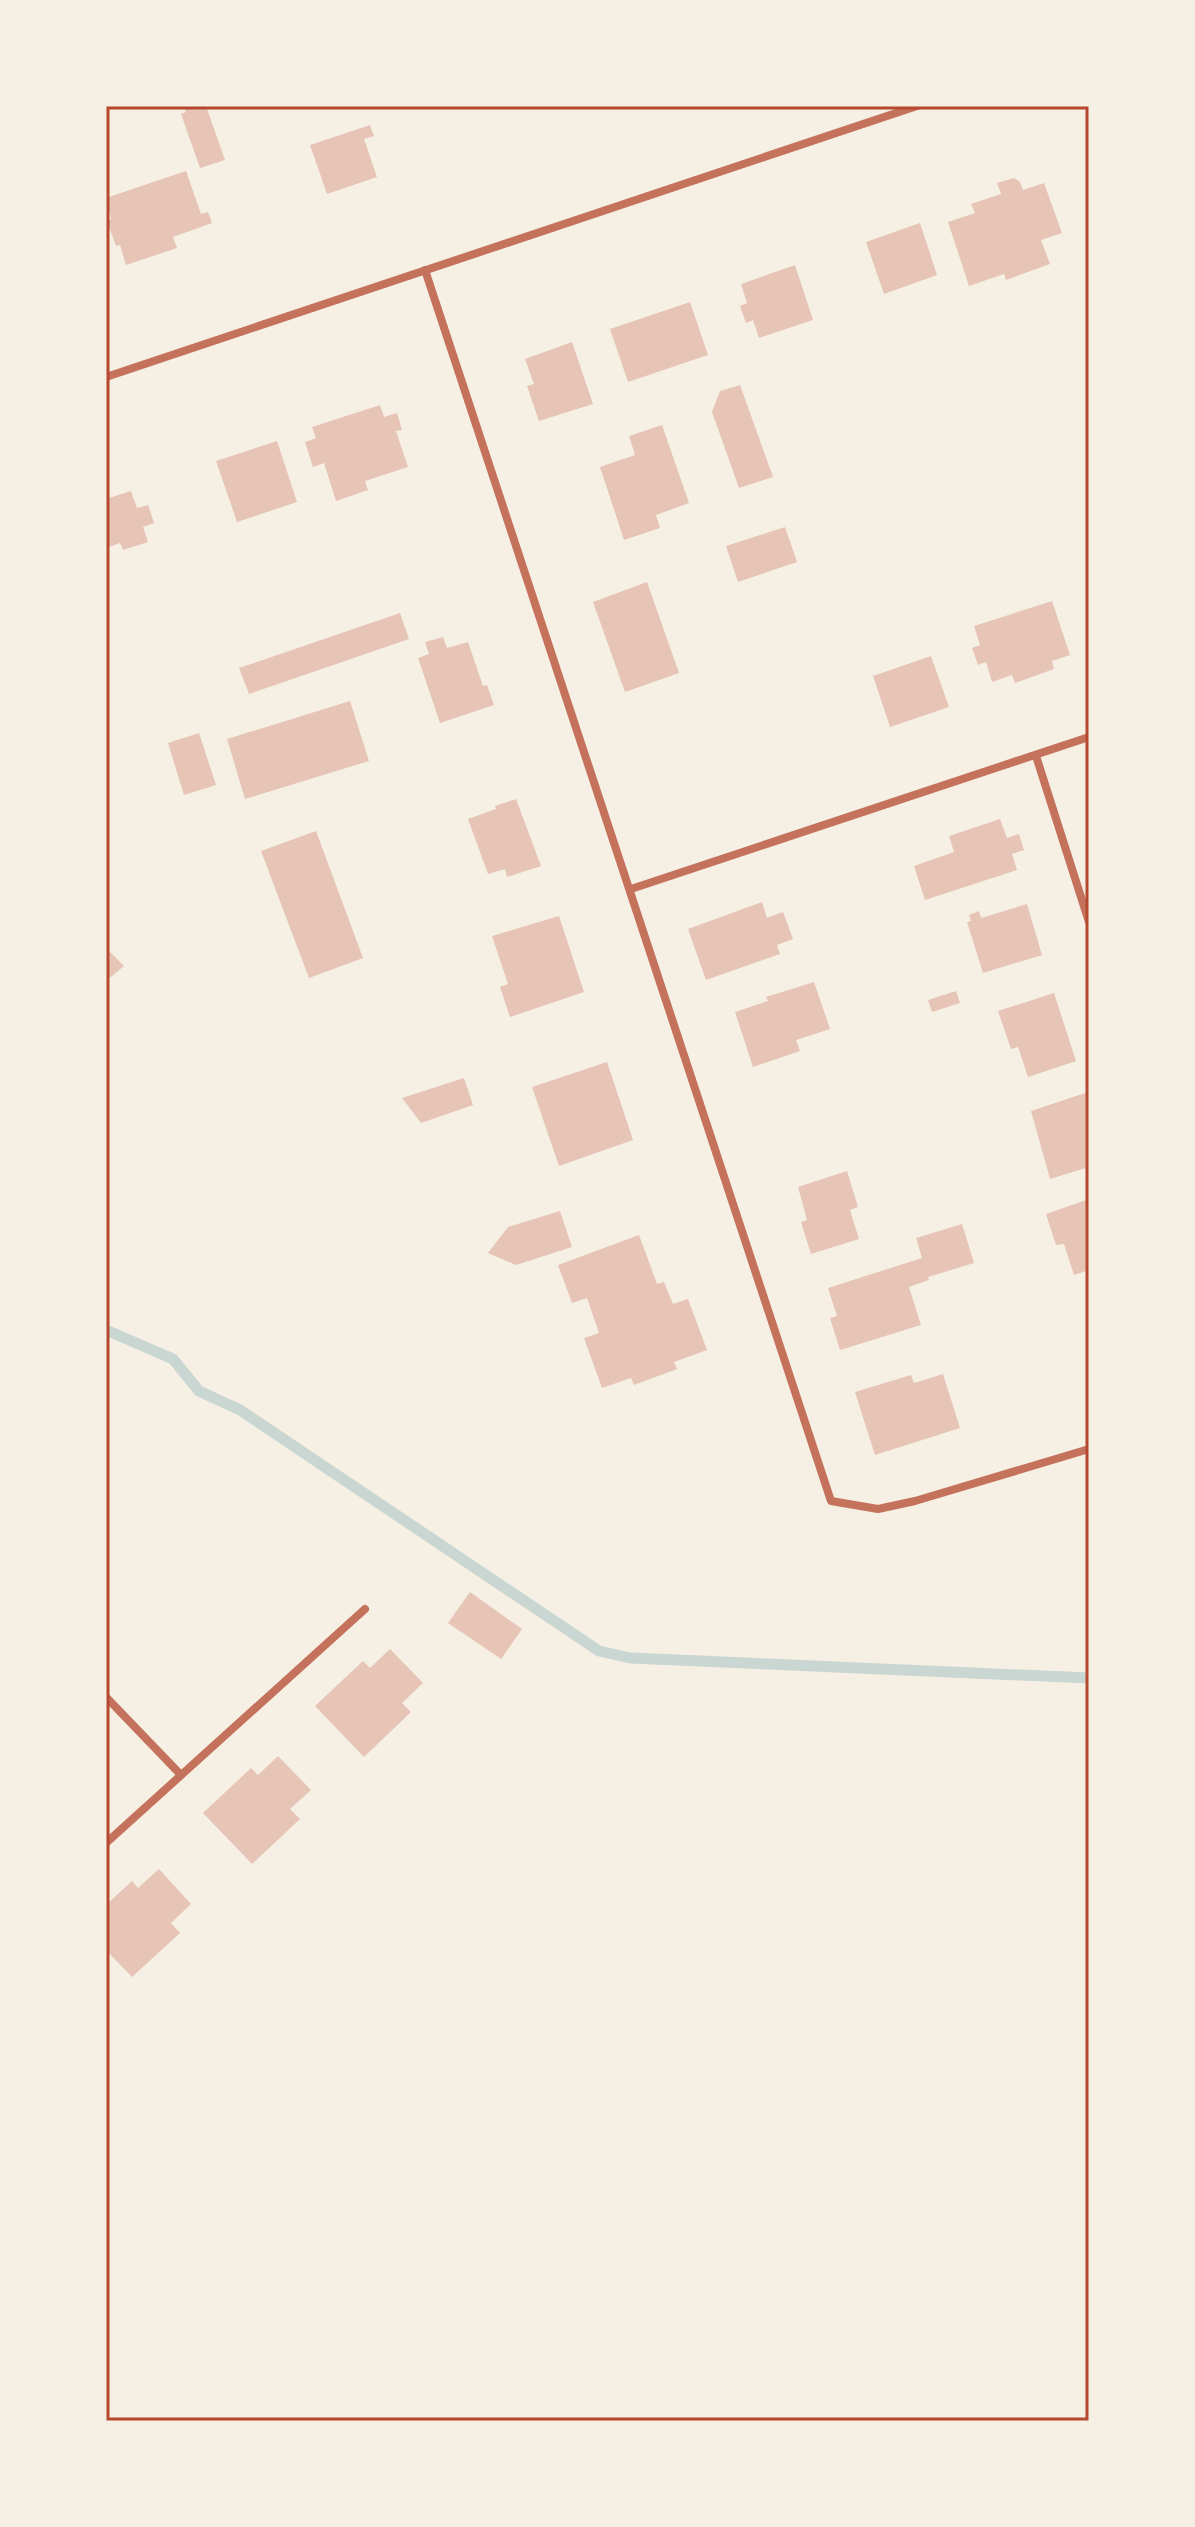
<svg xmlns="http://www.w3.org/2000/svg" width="1195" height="2527" font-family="Lora,serif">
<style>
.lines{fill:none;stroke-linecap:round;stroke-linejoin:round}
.stream{stroke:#c9d6d2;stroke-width:11}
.building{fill:#e6c5b7}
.minor{stroke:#c5725c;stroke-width:8}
.neatline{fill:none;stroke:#b5482f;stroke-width:3}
</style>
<rect width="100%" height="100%" fill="#f6efe4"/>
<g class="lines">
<path class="stream" d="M106 1330 173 1359 199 1391 240 1410 599 1651 630 1658 1089 1678"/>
</g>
<g class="building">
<path d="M184 106H206L225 160 200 168 181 114 186 112Z"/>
<path d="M370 125 374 136 364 139 377 177 327 194 310 145Z"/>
<path d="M186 171 201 214 208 212 212 223 173 237 177 248 126 265 120 245 116 246 107 221 111 219 106 198Z"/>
<path d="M1014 178 1020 182 1023 190 1044 183 1062 233 1041 240 1050 264 1006 280 1004 274 969 286 948 222 975 213 971 204 1001 194 997 183Z"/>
<path d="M920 223 937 275 884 294 866 242Z"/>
<path d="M795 265 813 320 759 338 753 320 746 323 740 306 747 303 741 284Z"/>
<path d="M690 302 708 355 628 382 610 329Z"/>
<path d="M572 342 593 404 539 421 527 386 534 384 525 359Z"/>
<path d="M740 385 773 477 739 488 712 412 720 391Z"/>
<path d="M380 405 384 417 397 413 402 430 396 431 408 467 365 481 368 490 336 501 324 463 313 467 305 442 316 438 312 427Z"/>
<path d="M662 425 689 503 656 515 660 528 624 540 600 467 635 455 629 436Z"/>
<path d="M277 441 297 502 237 522 216 461Z"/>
<path d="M131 491 137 508 148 505 154 523 143 527 148 542 123 550 120 543 106 548V499Z"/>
<path d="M785 527 797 562 738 582 726 546Z"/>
<path d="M647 582 679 673 625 692 593 602Z"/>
<path d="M1052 601 1070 655 1052 661 1054 669 1015 683 1012 675 992 682 986 662 978 665 972 648 980 645 974 626Z"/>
<path d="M400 613 409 639 249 694 239 668Z"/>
<path d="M443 637 447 648 468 642 483 686 487 685 494 705 440 723 418 658 429 654 425 642Z"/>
<path d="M931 656 949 707 890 727 873 676Z"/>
<path d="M350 701 369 761 245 799 227 739Z"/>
<path d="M199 733 216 785 184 795 168 743Z"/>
<path d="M516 799 541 866 507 877 505 869 488 874 468 819 496 809 495 806Z"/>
<path d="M1000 819 1007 838 1019 834 1024 850 1012 854 1017 870 925 900 914 866 954 852 949 836Z"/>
<path d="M316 831 363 958 309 978 261 851Z"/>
<path d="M762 902 767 918 783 912 793 939 777 945 780 954 706 980 688 929Z"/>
<path d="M1027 904 1042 955 983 973 967 922 971 921 969 915 979 911 981 918Z"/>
<path d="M559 916 584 992 510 1017 500 987 508 984 492 936Z"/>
<path d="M106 948 124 966 106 981Z"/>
<path d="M814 982 830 1029 796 1040 800 1051 753 1067 735 1012 768 1001 766 997Z"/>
<path d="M956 991 960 1003 932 1012 928 1000Z"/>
<path d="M1054 993 1076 1061 1028 1077 1018 1047 1011 1049 998 1011Z"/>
<path d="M607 1062 633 1140 559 1166 532 1087Z"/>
<path d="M464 1078 473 1105 421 1123 402 1098Z"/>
<path d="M1088 1092 1089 1167 1050 1179 1031 1111Z"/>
<path d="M847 1171 858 1207 850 1210 859 1239 811 1254 801 1222 807 1220 798 1187Z"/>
<path d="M1089 1199V1270L1074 1275 1064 1244 1056 1245 1046 1214Z"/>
<path d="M560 1211 572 1247 516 1265 488 1253 508 1227Z"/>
<path d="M962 1224 974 1263 928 1277 929 1280 909 1287 921 1325 840 1350 830 1318 837 1316 828 1288 922 1258 916 1238Z"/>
<path d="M639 1235 657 1284 664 1282 673 1304 688 1299 707 1350 674 1362 677 1369 634 1385 631 1378 602 1388 584 1338 599 1333 587 1298 572 1303 558 1265Z"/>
<path d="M943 1374 960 1428 875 1455 855 1392 911 1375 914 1383Z"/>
<path d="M470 1592 522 1629 501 1659 448 1623Z"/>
<path d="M390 1649 423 1683 402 1703 411 1712 364 1757 315 1706 363 1661 370 1668Z"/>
<path d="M278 1756 311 1790 290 1809 300 1819 252 1864 203 1813 251 1768 258 1775Z"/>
<path d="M159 1869 191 1904 171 1923 180 1933 132 1977 106 1950V1905L132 1881 138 1888Z"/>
</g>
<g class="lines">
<g class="minor">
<path d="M425 270 831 1501 878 1509 915 1501 1089 1449"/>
<path d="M106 377 917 106"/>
<path d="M1036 756 1089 922"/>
<path d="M631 889 1089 737"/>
<path d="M106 1697 181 1775"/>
<path d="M106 1843 365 1609"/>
</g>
</g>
<rect width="1195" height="2527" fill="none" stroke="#f6efe4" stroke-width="216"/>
<rect x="108" y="108" width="979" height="2311" class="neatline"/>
</svg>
